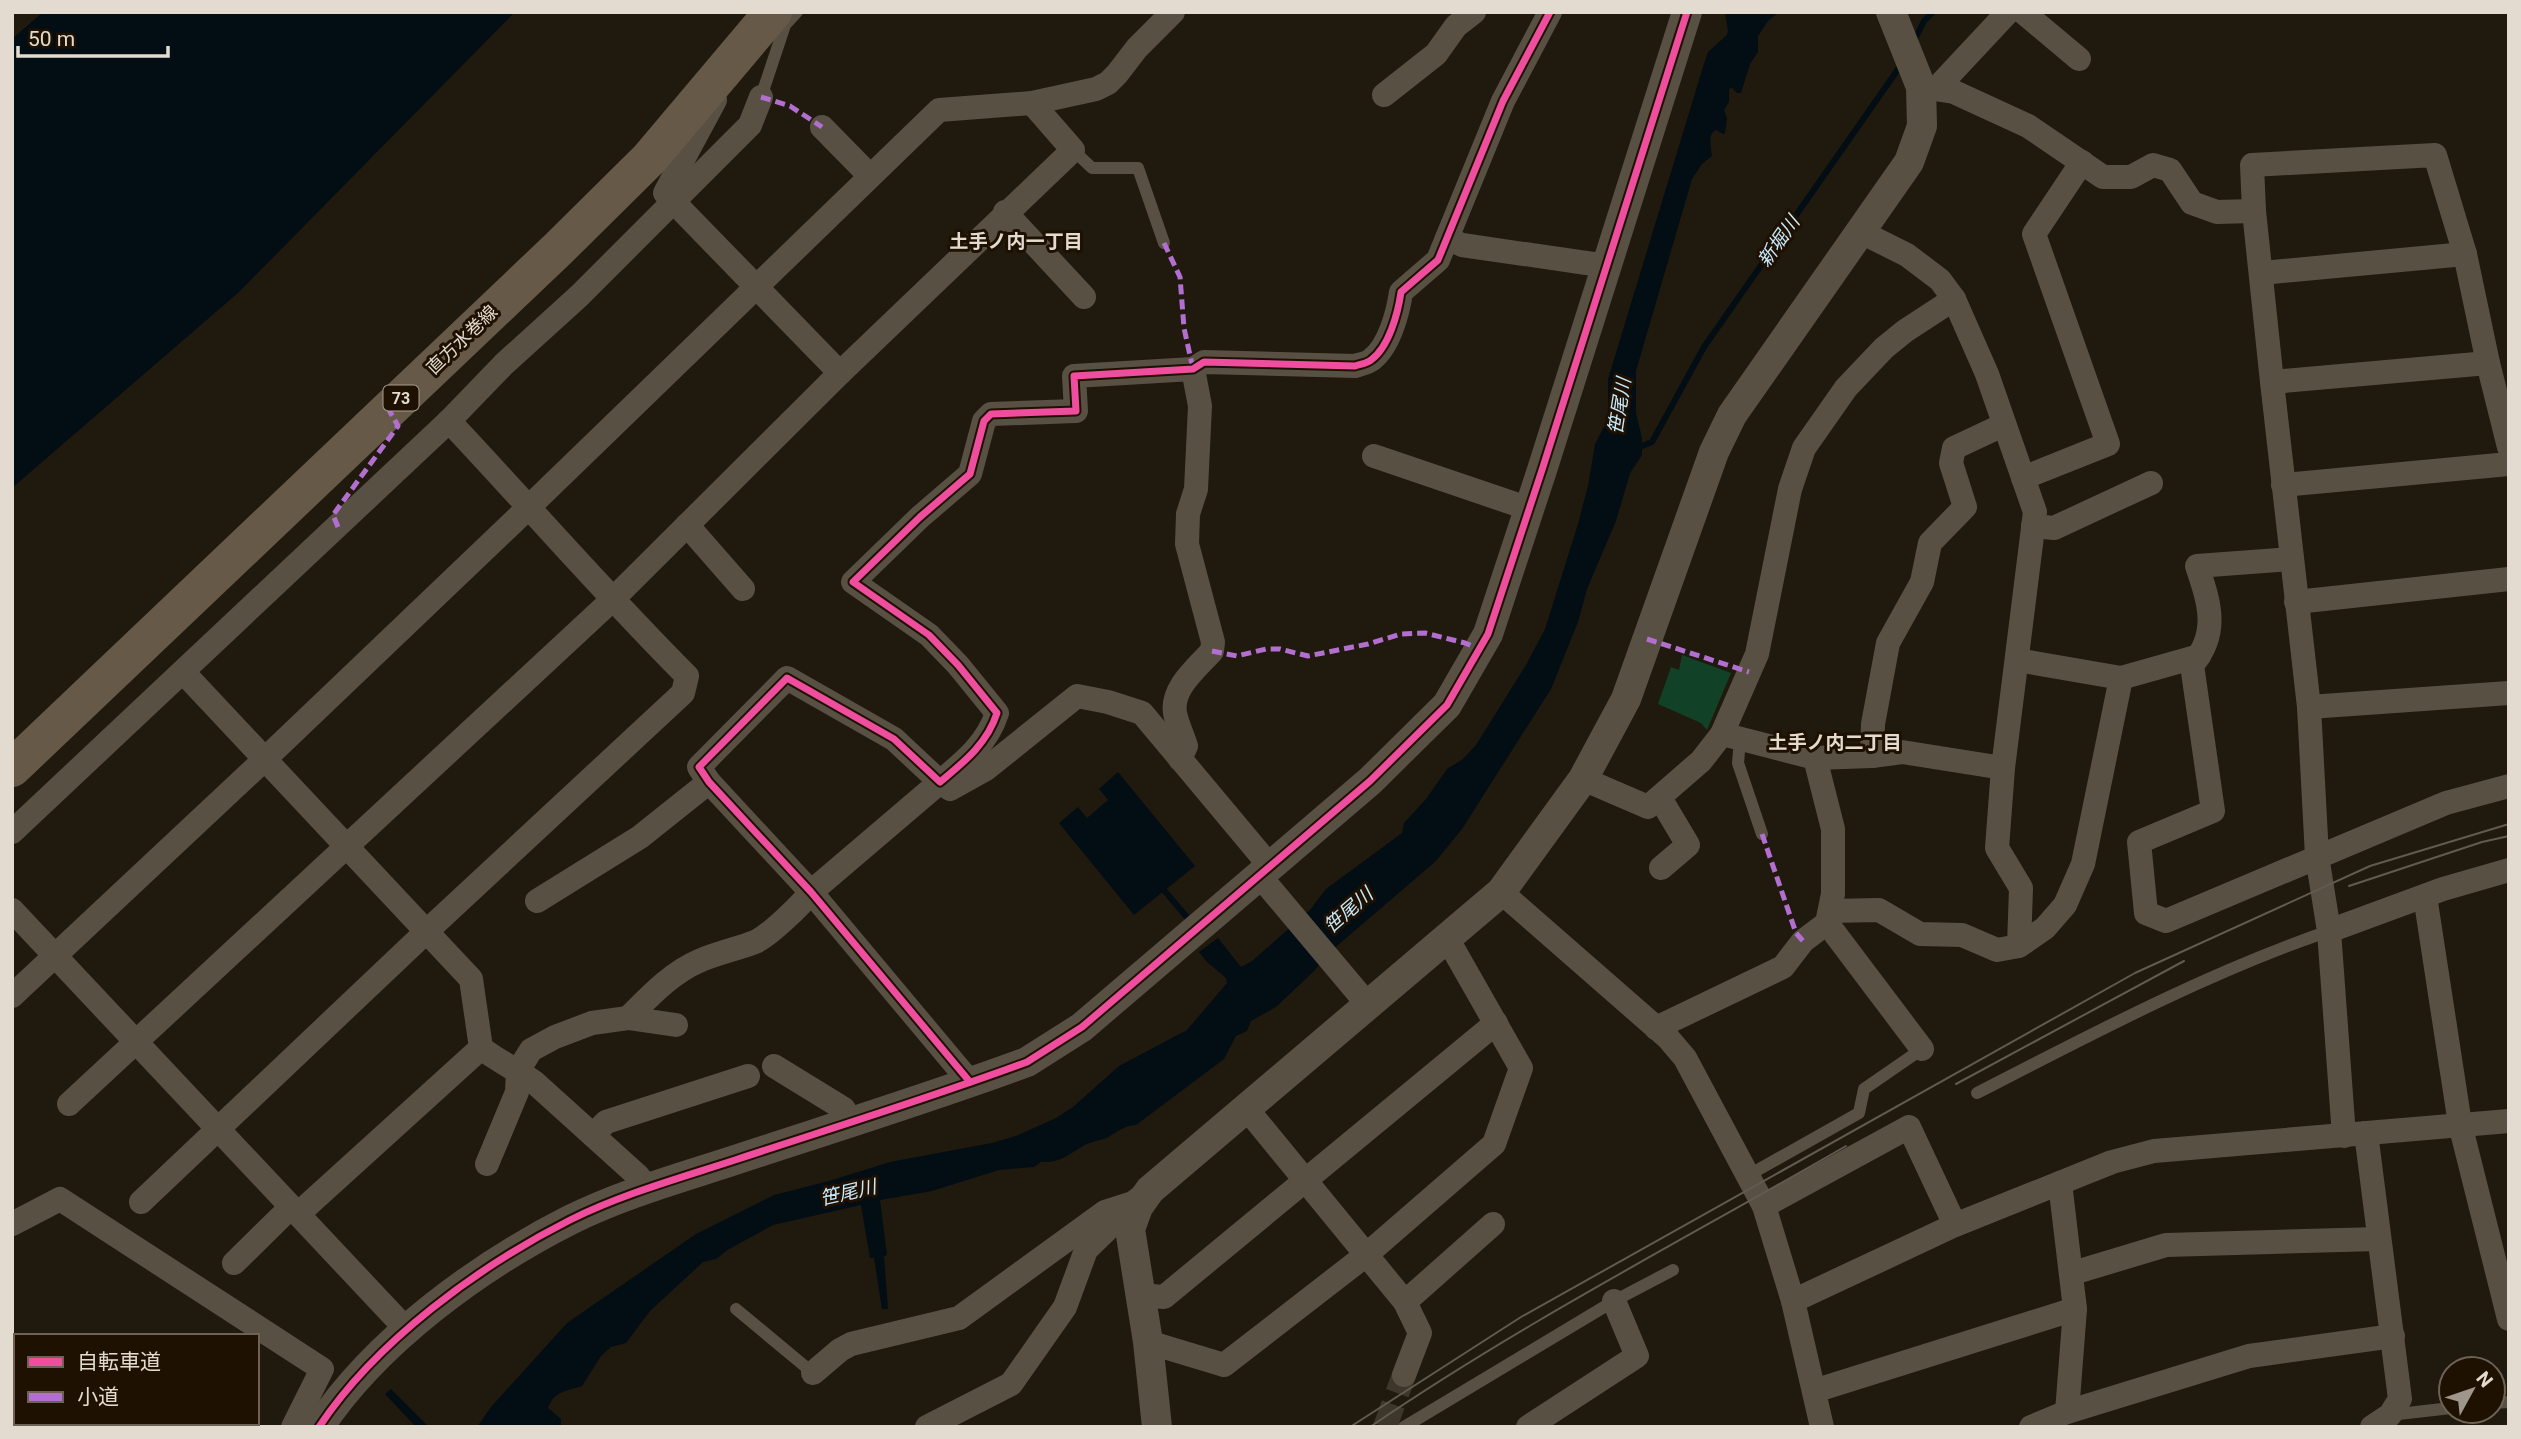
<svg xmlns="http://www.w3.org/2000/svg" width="2521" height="1439" font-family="Roboto,'Noto Sans JP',sans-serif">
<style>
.green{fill:#114227}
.water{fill:#030d14}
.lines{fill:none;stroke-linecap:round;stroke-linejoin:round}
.stream{stroke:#030d14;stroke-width:6}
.minor-tunnel{stroke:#3d362b;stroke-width:24;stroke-dasharray:24 12;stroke-linecap:butt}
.service{stroke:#595044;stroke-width:12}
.minor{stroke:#595044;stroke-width:24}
.tertiary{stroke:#595044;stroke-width:30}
.primary{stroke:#675948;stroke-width:38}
.tram{stroke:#615a50;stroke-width:2}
.quiet{stroke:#b36fd0;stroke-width:5;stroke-dasharray:10 5;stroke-linecap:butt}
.cycleway-casing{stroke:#1e1101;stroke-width:11}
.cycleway{stroke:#ef4d9e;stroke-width:7}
.labels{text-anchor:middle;stroke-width:6;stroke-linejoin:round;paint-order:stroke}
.shield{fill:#1e1101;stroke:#a99e92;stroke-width:2}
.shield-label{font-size:16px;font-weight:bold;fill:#e4dbd0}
.street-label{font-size:18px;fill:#e4dbd0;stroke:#1e1101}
.neighbourhood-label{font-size:19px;font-weight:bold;fill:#e4dbd0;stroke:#1e1101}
.water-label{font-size:19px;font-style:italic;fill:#c8eafe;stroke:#1e1101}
</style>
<rect width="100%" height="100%" fill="#20190e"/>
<path class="green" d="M1682 655 1731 673 1707 730 1701 723 1658 704 1671 667 1679 670Z"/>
<g class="water">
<path d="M43 12H515L239 292 12 488V39Z"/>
<path d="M1725 12H1779L1768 21 1758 36V52L1750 64 1741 93H1737L1731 87 1729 90V102L1724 110 1727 118 1725 133 1723 134 1716 130C1707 134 1711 147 1712 156L1702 164 1692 179 1636 371V413L1642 438V455L1630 473 1616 521 1587 589 1578 622 1551 689 1462 829 1436 861 1331 951 1313 972 1276 1007 1251 1021 1247 1031 1236 1036 1224 1059 1136 1125C1124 1126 1120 1130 1110 1136 1102 1141 1091 1141 1083 1146 1068 1155 1060 1163 1041 1162L1034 1167 999 1170 932 1191 880 1200 887 1255 884 1256 888 1309H882L874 1258H870L861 1205 773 1225 729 1249 716 1259 703 1262 650 1311 626 1343 611 1347 601 1356 582 1386C567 1391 554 1391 548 1408L561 1419V1427H477L491 1407 567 1323 696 1234 774 1195 829 1181 890 1162 992 1143 1016 1136 1056 1118 1073 1107 1119 1066 1187 1030 1227 983 1226 978 1207 962 1199 952 1218 938 1241 967 1252 961 1310 910 1326 889 1402 833 1404 823 1426 799 1447 769 1463 759 1476 745 1526 665 1545 629 1578 524 1588 486 1595 444 1608 419V379L1703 67 1708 52 1727 35 1728 31Z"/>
<path d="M1118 772 1195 866 1134 915 1059 823 1078 807 1087 818 1108 800 1099 789Z"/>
<path d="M391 1389 429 1427H416L385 1394Z"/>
</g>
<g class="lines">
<g class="stream">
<path d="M1913 43 1924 21 1933 12"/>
<path d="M1637 448 1652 442 1704 347 1901 65"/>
<path d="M1163 889 1191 922"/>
</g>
<path class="minor-tunnel" d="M1385 1427 1404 1375"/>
<g class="service">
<path d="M761 97 785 25 797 12"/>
<path d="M1073 150 1092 168H1138L1164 243"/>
<path d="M1740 740 1738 763 1762 834"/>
<path d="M1977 1093C2092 1034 2207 973 2329 931"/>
<path d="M1747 1176 1859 1113 1864 1089 1922 1049"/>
<path d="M736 1309 813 1373"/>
<path d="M2493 1403 2509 1402"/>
<path d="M2390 1415 2451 1408"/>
<path d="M1404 1427 1614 1301 1673 1270"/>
</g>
<g class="minor">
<path d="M2023 12 2079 59"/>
<path d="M1921 87 1954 92 2028 126 2103 177H2131L2153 165 2170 170 2192 203 2217 212 2254 211"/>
<path d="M1936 89 2008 12"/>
<path d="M1384 95 1436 54 1456 26 1474 12"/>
<path d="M715 100 665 193 840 373"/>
<path d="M822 127 870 176"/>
<path d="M1005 212 1084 297"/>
<path d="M1447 238 1462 245 1607 266"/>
<path d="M2262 273 2465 254"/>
<path d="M2272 382 2488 363"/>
<path d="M1374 456 1530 509"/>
<path d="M2023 478 2108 444 2034 234 2082 162"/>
<path d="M2283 485 2509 464"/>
<path d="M687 525 743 589"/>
<path d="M2033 526 2054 528 2151 483"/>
<path d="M2291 559 2197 566C2209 602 2220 632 2192 665L2213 811 2139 842 2146 913 2166 921 2446 803 2509 786"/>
<path d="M2296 602 2509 579"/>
<path d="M2017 660 2121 678 2083 864 2065 905 2045 928 2019 946"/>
<path d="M184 673 471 979 481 1048C498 1061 517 1070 534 1082L638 1176 648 1188"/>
<path d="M2121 678 2199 656"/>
<path d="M2309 707 2509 693"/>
<path d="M1722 734 1815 758 1872 756 1902 752 2003 768 2035 512 1987 374 1954 299 1940 280 1907 255 1861 232"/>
<path d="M1872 756 1873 724 1888 643 1922 582 1930 543 1965 507 1951 463 1954 448 2003 425"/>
<path d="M1815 758 1833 829V894L1827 923 1922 1049"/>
<path d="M1180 759 1186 746C1183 736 1177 724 1175 713 1171 688 1197 668 1212 651L1213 642 1187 544 1188 514 1196 489 1200 406 1193 369"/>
<path d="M1583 779 1648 807 1701 761 1722 734 1757 654 1790 489 1804 448 1846 388 1884 348 1905 331 1954 299"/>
<path d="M1660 798 1688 845 1661 868"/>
<path d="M12 832 449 421 504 364 579 296 750 125 761 97"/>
<path d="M1259 875 1369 1006"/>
<path d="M1501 892 1668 1038 1685 1058 1764 1206 1793 1301 1822 1427"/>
<path d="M2425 896 2460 1124 2509 1319"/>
<path d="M537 901 640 837 709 782"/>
<path d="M12 910 406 1329"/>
<path d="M1830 911 1879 910 1920 934 1962 935 1997 950 2019 946 2021 888 1997 848 2003 768"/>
<path d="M2329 931 2443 889 2509 870"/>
<path d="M12 996 265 759 529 507 939 110 1032 103 1096 89 1108 83 1117 74 1137 48 1173 12"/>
<path d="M628 1018C649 997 671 973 699 961 717 953 737 949 755 942 769 936 802 904 811 892L940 782 950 789 986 769 1077 696 1108 702 1142 713 1270 866"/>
<path d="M1656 1028 1783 967 1803 941 1827 923"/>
<path d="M774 1066 844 1109 849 1122"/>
<path d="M970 1082 811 892 709 782 699 767 787 678 894 739 940 782C964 762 987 744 997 713L958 665 929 635 853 582 920 517 970 474 984 421 991 414 1076 411 1074 376 1193 369 1204 362 1355 366C1360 364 1366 364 1371 360 1389 347 1398 313 1401 292L1438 260 1503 101 1550 12"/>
<path d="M69 1104 612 600 840 373 1073 150 1032 103"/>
<path d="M1246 1108 1405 1302 1493 1224"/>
<path d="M2366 1133 2400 1399 2390 1415 2372 1427"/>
<path d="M593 1135 606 1122 748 1076"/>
<path d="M2344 1136 2329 931 2317 856 2309 707 2272 382 2254 211 2252 165 2435 155 2465 254 2488 363 2509 447"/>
<path d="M487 1164 517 1092 518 1071 531 1050 555 1037 592 1023 628 1018 676 1025"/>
<path d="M2060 1183 2075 1309 2067 1412"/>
<path d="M141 1202 427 931 683 693 687 676C605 594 529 506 449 421"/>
<path d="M1764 1206 1909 1127 1955 1225"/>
<path d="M298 1214 481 1048"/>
<path d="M12 1224 60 1199 322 1369 293 1427"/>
<path d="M234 1263 291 1207"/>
<path d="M2073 1273 2166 1245 2379 1239"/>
<path d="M1140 1295 1164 1297 1496 1023"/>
<path d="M1793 1301 1955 1225 2112 1162 2154 1151 2509 1121"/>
<path d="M1148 1342 1224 1365 1366 1255 1494 1144 1521 1068 1447 938"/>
<path d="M813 1373 840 1350 851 1344 959 1318 1105 1212 1133 1203 1150 1190"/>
<path d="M1404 1375 1420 1333 1405 1302"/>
<path d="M1814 1391 2075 1309"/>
<path d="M927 1427 1011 1384 1065 1307 1086 1250 1123 1214"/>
<path d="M1528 1427 1637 1356 1614 1301"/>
<path d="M2031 1427 2067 1412 2249 1356 2393 1336"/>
</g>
<g class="tertiary">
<path d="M319 1427C376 1341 479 1266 570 1220 622 1194 680 1178 735 1160 832 1128 930 1098 1027 1062L1082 1027 1370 781 1447 705 1488 634 1542 470 1687 12"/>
<path d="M1157 1427 1148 1342 1130 1229 1138 1207 1150 1190 1501 892 1583 779 1626 699 1714 452 1732 415 1909 162 1922 126 1921 87 1891 12"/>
</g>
<path class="primary" d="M12 768 558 249 649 159 773 12"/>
<g class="tram">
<path d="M2349 886 2482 842 2509 836"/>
<path d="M1956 1084 2184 961"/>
<path d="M1350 1427 1521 1317 2135 973 2370 866 2509 824"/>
<path d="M1370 1427C1522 1323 1687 1238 1846 1146"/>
</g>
<g class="quiet">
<path d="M761 97 790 106 822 127"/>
<path d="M1164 243 1180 277 1184 328 1193 369"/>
<path d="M338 527 333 515 398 426 389 410"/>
<path d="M1647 639 1749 672"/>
<path d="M1212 651 1237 656 1266 649H1280L1308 656 1368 644 1401 634 1425 633 1465 643 1479 649"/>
<path d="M1762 834 1796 933 1803 941"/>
</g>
<g class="cycleway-casing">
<g id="cycleway">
<path d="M970 1082 811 892 709 782 699 767 787 678 894 739 940 782C964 762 987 744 997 713L958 665 929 635 853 582 920 517 970 474 984 421 991 414 1076 411 1074 376 1193 369 1204 362 1355 366C1360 364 1366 364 1371 360 1389 347 1398 313 1401 292L1438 260 1503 101 1550 12"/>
<path d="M319 1427C376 1341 479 1266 570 1220 622 1194 680 1178 735 1160 832 1128 930 1098 1027 1062L1082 1027 1370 781 1447 705 1488 634 1542 470 1687 12"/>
</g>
</g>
<use href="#cycleway" class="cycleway"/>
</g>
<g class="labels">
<rect class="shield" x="383.5" y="385.5" width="35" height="25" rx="5"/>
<g class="shield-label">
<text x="401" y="404">73</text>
</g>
<g class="street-label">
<text transform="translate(462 340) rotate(-44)" y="6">直方水巻線</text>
</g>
<g class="neighbourhood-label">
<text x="1016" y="248">土手ノ内一丁目</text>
<text x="1835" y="749">土手ノ内二丁目</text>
</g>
<g class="water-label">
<text transform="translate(1778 241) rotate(-55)" y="7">新堀川</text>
<text transform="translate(1619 406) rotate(-81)" y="7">笹尾川</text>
<text transform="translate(1348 910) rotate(-41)" y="7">笹尾川</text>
<text transform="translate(848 1192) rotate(-13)" y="7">笹尾川</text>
</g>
</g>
<rect width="2521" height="1439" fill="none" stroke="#e4dbd0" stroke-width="28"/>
<rect x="14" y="1334" width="245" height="91" fill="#1e1101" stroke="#6d6254" stroke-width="2"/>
<rect x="28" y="1357" width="35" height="10" fill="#ef4d9e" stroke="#6d6254" stroke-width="2"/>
<text x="77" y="1369" font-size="21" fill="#e4dbd0">自転車道</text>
<rect x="28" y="1392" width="35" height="10" fill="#b36fd0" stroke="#6d6254" stroke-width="2"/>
<text x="77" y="1404" font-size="21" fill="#e4dbd0">小道</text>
<g transform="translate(2472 1390) rotate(50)"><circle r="33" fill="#1e1101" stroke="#6d6254" stroke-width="2"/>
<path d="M0-5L12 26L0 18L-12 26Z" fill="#9f978c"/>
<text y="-10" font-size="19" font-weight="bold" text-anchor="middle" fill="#e4dbd0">N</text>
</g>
<path d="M18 46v10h150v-10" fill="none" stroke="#e4dbd0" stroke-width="3.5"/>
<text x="28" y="46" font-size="21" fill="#e4dbd0" stroke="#1e1101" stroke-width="5" paint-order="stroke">50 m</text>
</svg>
